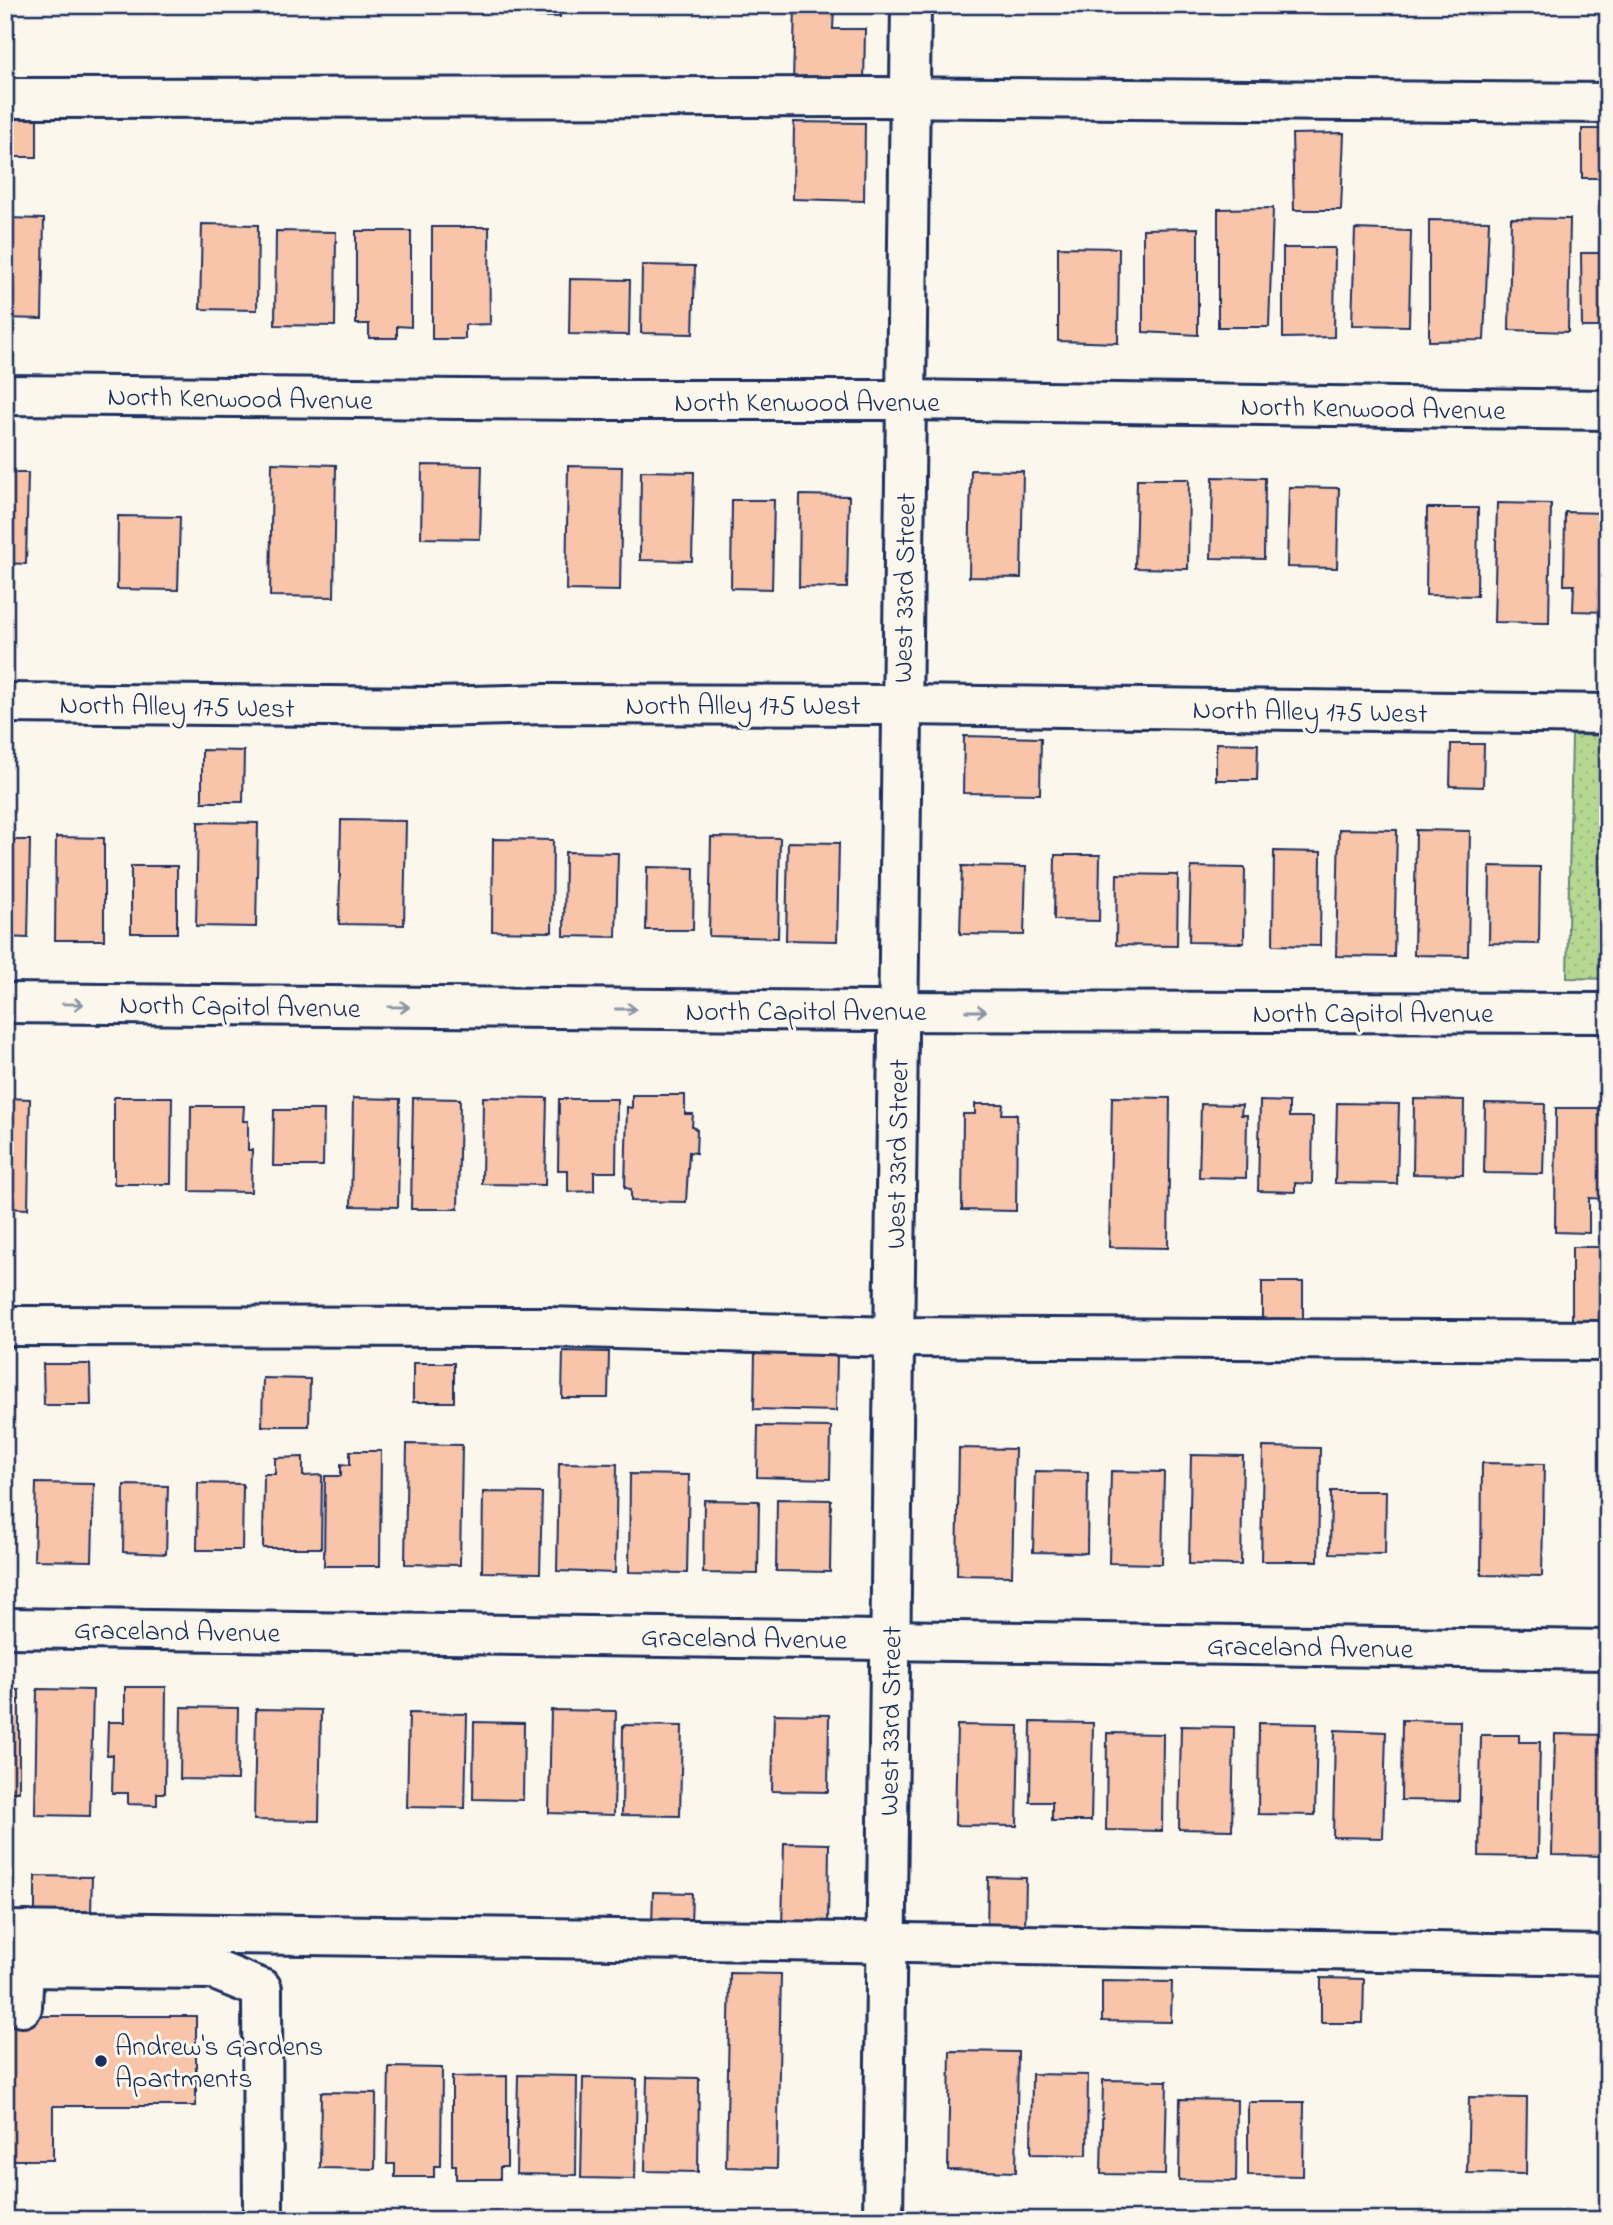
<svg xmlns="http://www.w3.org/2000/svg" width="1613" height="2225" font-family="'Indie Flower',sans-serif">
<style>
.park{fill:url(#park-dots);stroke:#688478;stroke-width:2}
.building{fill:#f8c4aa;stroke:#1b2f5e;stroke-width:2}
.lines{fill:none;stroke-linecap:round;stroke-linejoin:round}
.minor-casing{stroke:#1b2f5e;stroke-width:44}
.major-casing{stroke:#1b2f5e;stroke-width:44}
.minor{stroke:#fbf7ec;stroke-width:38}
.major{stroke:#fbf7ec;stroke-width:38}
.oneway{stroke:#8b93a5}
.poi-dot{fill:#1b2f5e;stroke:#fbf7ec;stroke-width:2.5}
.labels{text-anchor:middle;stroke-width:6;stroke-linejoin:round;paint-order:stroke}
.street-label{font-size:28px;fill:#1b2f5e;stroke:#fbf7ec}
.poi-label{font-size:28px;fill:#1b2f5e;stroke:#fbf7ec;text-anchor:start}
</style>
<defs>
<pattern id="park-dots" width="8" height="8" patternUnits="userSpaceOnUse" patternTransform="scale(1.75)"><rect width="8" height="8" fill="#b4d892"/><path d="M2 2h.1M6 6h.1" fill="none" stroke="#9aba80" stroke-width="1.8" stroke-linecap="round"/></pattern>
</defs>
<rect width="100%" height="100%" fill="#fbf7ec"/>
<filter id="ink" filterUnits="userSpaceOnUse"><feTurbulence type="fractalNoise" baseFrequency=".0143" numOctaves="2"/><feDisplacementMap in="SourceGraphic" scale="14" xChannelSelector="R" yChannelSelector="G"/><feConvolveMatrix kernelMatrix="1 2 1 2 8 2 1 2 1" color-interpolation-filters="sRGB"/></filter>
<g filter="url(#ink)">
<path class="park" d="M1572 735 1608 736V979L1567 978Z"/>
<g class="building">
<path d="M513 5H560V17L513 16Z"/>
<path d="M795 7 834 8 833 29H865L864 84 793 83Z"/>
<path d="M5 116 37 117V157H5Z"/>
<path d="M794 122 865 123 864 201 793 199Z"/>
<rect x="1582" y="129" width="26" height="49"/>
<path d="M1344 133 1341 210H1294L1292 134Z"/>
<path d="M1273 208 1269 327H1218V209Z"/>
<path d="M5 218 44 219 42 319 5 318Z"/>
<path d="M1511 218 1570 219 1568 332 1509 330Z"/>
<path d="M1429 220 1489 221 1484 340 1429 341Z"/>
<path d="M202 224 258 225 257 310 200 309Z"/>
<path d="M432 227H489L490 324 465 325V339H432Z"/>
<path d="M1198 228V335L1143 332V229Z"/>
<path d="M1355 229 1411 231 1409 326 1352 325Z"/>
<path d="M276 231 336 232 335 326 275 325Z"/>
<path d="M356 231H411V327L397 326V338H369V324H356Z"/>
<path d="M1058 247 1119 248 1118 343 1058 341Z"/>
<path d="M1283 248H1335L1334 337 1283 338Z"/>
<path d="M1581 253H1608V327H1582Z"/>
<path d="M642 265 695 266 693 334 641 333Z"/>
<path d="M570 279 630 280 629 335 569 334Z"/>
<path d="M272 463 336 465 334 597 270 596Z"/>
<path d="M422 465 482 466 480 539 421 538Z"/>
<path d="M568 466 622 467 620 591 566 590Z"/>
<path d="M971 470 1023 471 1021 578 969 577Z"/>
<path d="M641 471 694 472 692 561 640 560Z"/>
<path d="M5 473H28L26 564 5 563Z"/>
<path d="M1213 477 1265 478 1264 559 1211 558Z"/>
<path d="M1137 479H1189L1188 569 1135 568Z"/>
<path d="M1289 487 1339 488 1337 568 1287 567Z"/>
<path d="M800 495 849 496 847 588 799 587Z"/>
<path d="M732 500H774L772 589 731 588Z"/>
<path d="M1497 503 1551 504 1549 623 1494 622Z"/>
<path d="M1427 508H1478L1477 596 1426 595Z"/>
<path d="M1565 512 1608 513V612L1573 611 1574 585H1564Z"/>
<path d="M118 516 180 517 178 590 117 589Z"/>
<path d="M964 736 1041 738 1040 794 963 793Z"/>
<path d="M1216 743 1258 744 1257 780H1216Z"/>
<path d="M1451 744H1484L1483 787 1450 786Z"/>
<path d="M202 750 244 751 243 802H202Z"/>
<path d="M341 820 406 821 404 925 339 924Z"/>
<path d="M198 822 258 823 256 927 196 926Z"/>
<path d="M1339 829 1397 830 1394 957 1336 956Z"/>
<path d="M1416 830 1470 831 1468 956 1414 955Z"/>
<path d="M56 837 104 838V940H55Z"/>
<path d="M711 837 780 838 778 938 709 936Z"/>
<path d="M493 839 553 840 552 932 492 931Z"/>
<path d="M5 840H30L28 938 5 937Z"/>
<path d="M788 842 839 843 837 941 786 940Z"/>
<path d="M1274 851 1321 852 1320 946 1273 945Z"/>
<path d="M565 852 618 853 616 937 564 936Z"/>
<path d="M1055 855H1100L1099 921 1054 920Z"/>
<rect x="131" y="866" width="46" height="67"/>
<path d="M962 866 1026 867 1024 935 960 934Z"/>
<path d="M1490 866 1540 867 1539 944 1489 943Z"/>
<path d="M647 867 694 868 693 930H646Z"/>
<path d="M1191 867 1245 868 1244 943 1189 942Z"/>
<path d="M1117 874 1178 875 1177 946 1116 945Z"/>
<path d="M632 1095H685V1114H693L692 1126 697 1130 696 1153 689 1152 686 1202 631 1201V1189L625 1188 627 1107 632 1108Z"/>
<path d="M114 1097H172L171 1184H114Z"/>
<path d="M483 1097 547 1098 545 1185 482 1184Z"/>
<path d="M1112 1097 1170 1098 1168 1248 1109 1247Z"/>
<path d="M5 1098 30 1099 28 1209 5 1208Z"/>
<path d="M353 1098 400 1099 398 1207 351 1206Z"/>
<path d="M413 1098 460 1099 458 1209H411Z"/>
<path d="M559 1099H617L616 1172H594V1191L568 1192V1170H558Z"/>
<path d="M1414 1099 1464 1100 1463 1175 1413 1174Z"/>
<path d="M1260 1101 1289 1102V1117H1313L1312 1184 1295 1183V1192L1258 1191Z"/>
<path d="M1337 1103 1399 1104 1397 1184 1335 1183Z"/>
<path d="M1485 1103 1545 1104 1543 1174 1484 1173Z"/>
<path d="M975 1104H1003L1002 1114H1017L1016 1211 962 1210 963 1114H975Z"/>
<path d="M1201 1104 1242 1105 1241 1115H1247L1246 1178 1199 1177Z"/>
<path d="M191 1106H244L243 1121H248V1150H252L251 1192 190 1191Z"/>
<path d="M1556 1108H1608V1199L1589 1198V1233L1555 1232Z"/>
<path d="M274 1110H324L323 1166H273Z"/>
<path d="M1572 1247H1608V1324L1572 1323Z"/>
<rect x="1262" y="1282" width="41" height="39"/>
<path d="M563 1351 609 1352 608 1398H562Z"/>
<path d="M755 1351 837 1352 836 1411 754 1409Z"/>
<rect x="413" y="1363" width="41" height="39"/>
<path d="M43 1364H90L91 1405H44Z"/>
<path d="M263 1378 310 1379 309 1426H262Z"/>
<path d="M758 1426 831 1427 830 1479 757 1477Z"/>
<path d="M407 1444 462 1445 460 1565 405 1564Z"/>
<path d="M1263 1447 1320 1448 1318 1561H1261Z"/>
<path d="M959 1448 1015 1449 1012 1576 957 1575Z"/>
<path d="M350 1451H381L380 1566H324L325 1476H341V1464L350 1465Z"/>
<path d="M1191 1455 1243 1456 1241 1565 1189 1564Z"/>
<path d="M303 1457V1476L322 1475 321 1548H263L264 1474H275V1458Z"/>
<path d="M559 1463 617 1464 615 1573 557 1571Z"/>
<path d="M1482 1463 1544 1464 1542 1576 1481 1575Z"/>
<path d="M5 1470H10L8 1573H5Z"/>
<path d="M1035 1471 1088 1472 1087 1553 1033 1552Z"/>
<path d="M1111 1471 1164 1472 1162 1564 1109 1563Z"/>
<path d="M630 1474 689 1475 687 1573 629 1572Z"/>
<path d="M36 1483 94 1484 92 1561 34 1560Z"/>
<path d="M198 1483 243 1484 242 1550H197Z"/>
<path d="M124 1485 168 1486 166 1554 123 1552Z"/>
<path d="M1331 1491H1386L1385 1554 1330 1553Z"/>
<path d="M483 1492 542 1493 540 1573 482 1572Z"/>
<path d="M777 1499 831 1500 830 1572 776 1571Z"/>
<path d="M704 1500 759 1501 758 1574 703 1573Z"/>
<path d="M125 1687H166L165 1793H157V1805L128 1804V1793H112L113 1755H107L108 1722H125Z"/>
<path d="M37 1689 93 1690 90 1816 35 1815Z"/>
<rect x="5" y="1690" width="14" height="102"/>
<path d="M181 1707 238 1708 237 1780 180 1779Z"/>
<path d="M256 1709 321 1710 319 1821 254 1820Z"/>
<path d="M551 1710 616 1711 614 1815 549 1813Z"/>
<path d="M409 1713 467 1714 465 1808 407 1807Z"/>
<path d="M774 1714 829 1715 828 1792 772 1791Z"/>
<path d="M1402 1720 1460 1721 1459 1801 1401 1800Z"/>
<path d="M474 1722 524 1723 523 1800 473 1799Z"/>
<path d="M1031 1722 1093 1723 1091 1821H1052V1802H1030Z"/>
<path d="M1259 1723 1317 1724 1315 1815 1258 1814Z"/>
<path d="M623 1725 682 1726 680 1816 622 1815Z"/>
<path d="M957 1725 1019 1726 1017 1826 955 1825Z"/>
<path d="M1181 1726 1234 1727 1232 1830 1179 1829Z"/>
<path d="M1335 1730 1386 1732 1383 1838 1333 1837Z"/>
<path d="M1107 1733 1163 1734 1162 1831 1106 1830Z"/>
<path d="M1555 1734 1608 1735V1856L1552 1855Z"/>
<path d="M1481 1735H1519V1742H1540L1538 1857 1479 1856Z"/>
<path d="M784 1843 829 1844 828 1929 782 1928Z"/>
<path d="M35 1876 92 1877 91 1912 35 1911Z"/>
<path d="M988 1877 1026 1878 1025 1934 987 1933Z"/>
<path d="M653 1892 692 1893 691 1926 652 1925Z"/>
<path d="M730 1973 781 1974 777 2168 726 2167Z"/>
<path d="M1321 1978 1364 1979 1363 2023H1321Z"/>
<path d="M1102 1981 1172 1982 1171 2022 1102 2021Z"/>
<path d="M5 2016H196V2106H53V2160H5Z"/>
<path d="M950 2051 1018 2052 1016 2172 948 2170Z"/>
<path d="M389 2067 442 2068 441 2166H434V2177H395V2164H387Z"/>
<path d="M1032 2074 1088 2075 1087 2155 1031 2154Z"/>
<path d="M518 2075 577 2076 576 2175 516 2174Z"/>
<path d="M507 2076V2167H500V2179H456V2165H452V2077Z"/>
<path d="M647 2077 699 2078 698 2172 645 2171Z"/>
<path d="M583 2078 637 2079 635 2179 581 2178Z"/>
<path d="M1103 2080 1167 2081 1165 2175 1101 2174Z"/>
<path d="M321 2092 376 2093 375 2169 320 2168Z"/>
<path d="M1469 2097 1527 2098 1526 2174 1467 2173Z"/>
<path d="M1180 2099 1237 2100 1236 2181 1179 2180Z"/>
<path d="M1248 2102H1304L1303 2176 1248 2175Z"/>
</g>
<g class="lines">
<g class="minor-casing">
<g id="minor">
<path d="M5 98 871 97 1608 103"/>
<path d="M5 395 590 400H905L1608 410"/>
<path d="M5 703 434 707 546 704 901 705 1608 714"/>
<path d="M5 1326 547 1327 894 1337 1608 1341"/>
<path d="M5 1628 1608 1650"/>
<path d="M5 1931 847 1942 1608 1955"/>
<path d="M26 1931 24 1967 212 1969 262 1989 263 2220"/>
<path d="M22 2007 24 1967"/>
<path d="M883 2220 911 5"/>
</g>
</g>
<g class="major-casing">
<path id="major" d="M5 1003 871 1011 1608 1013"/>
</g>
<use href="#minor" class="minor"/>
<use href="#major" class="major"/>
</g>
<defs><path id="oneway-shaft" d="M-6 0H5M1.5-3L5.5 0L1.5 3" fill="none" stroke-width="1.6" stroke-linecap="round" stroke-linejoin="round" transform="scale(1.75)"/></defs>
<g class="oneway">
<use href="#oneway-shaft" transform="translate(73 1004) rotate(1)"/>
<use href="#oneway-shaft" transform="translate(399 1007) rotate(1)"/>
<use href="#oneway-shaft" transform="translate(626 1009)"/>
<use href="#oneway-shaft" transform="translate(976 1011)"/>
</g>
</g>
<circle class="poi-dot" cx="101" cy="2061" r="7"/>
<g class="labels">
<g class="street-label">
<text transform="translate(240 397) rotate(1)" y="10">North Kenwood Avenue</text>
<text x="807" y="411">North Kenwood Avenue</text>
<text transform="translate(1373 407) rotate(1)" y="10">North Kenwood Avenue</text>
<text transform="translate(903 588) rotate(-89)" y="10">West 33rd Street</text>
<text x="743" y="714">North Alley 175 West</text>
<text transform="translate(177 705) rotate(1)" y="10">North Alley 175 West</text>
<text transform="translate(1310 710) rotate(1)" y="10">North Alley 175 West</text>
<text transform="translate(240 1005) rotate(1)" y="10">North Capitol Avenue</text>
<text x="806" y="1020">North Capitol Avenue</text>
<text x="1373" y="1022">North Capitol Avenue</text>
<text transform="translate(896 1154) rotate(-89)" y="10">West 33rd Street</text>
<text transform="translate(177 1630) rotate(1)" y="10">Graceland Avenue</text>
<text transform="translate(744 1637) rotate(1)" y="10">Graceland Avenue</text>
<text transform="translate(1310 1646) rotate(1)" y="10">Graceland Avenue</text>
<text transform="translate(889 1721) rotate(-89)" y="10">West 33rd Street</text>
</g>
<g class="poi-label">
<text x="115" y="2055">Andrew's Gardens<tspan x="115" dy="32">Apartments</tspan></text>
</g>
</g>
<rect width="1613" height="2225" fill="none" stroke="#fbf7ec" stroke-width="28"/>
<rect x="14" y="14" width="1585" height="2197" fill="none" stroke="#1b2f5e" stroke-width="2.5" filter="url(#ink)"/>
</svg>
